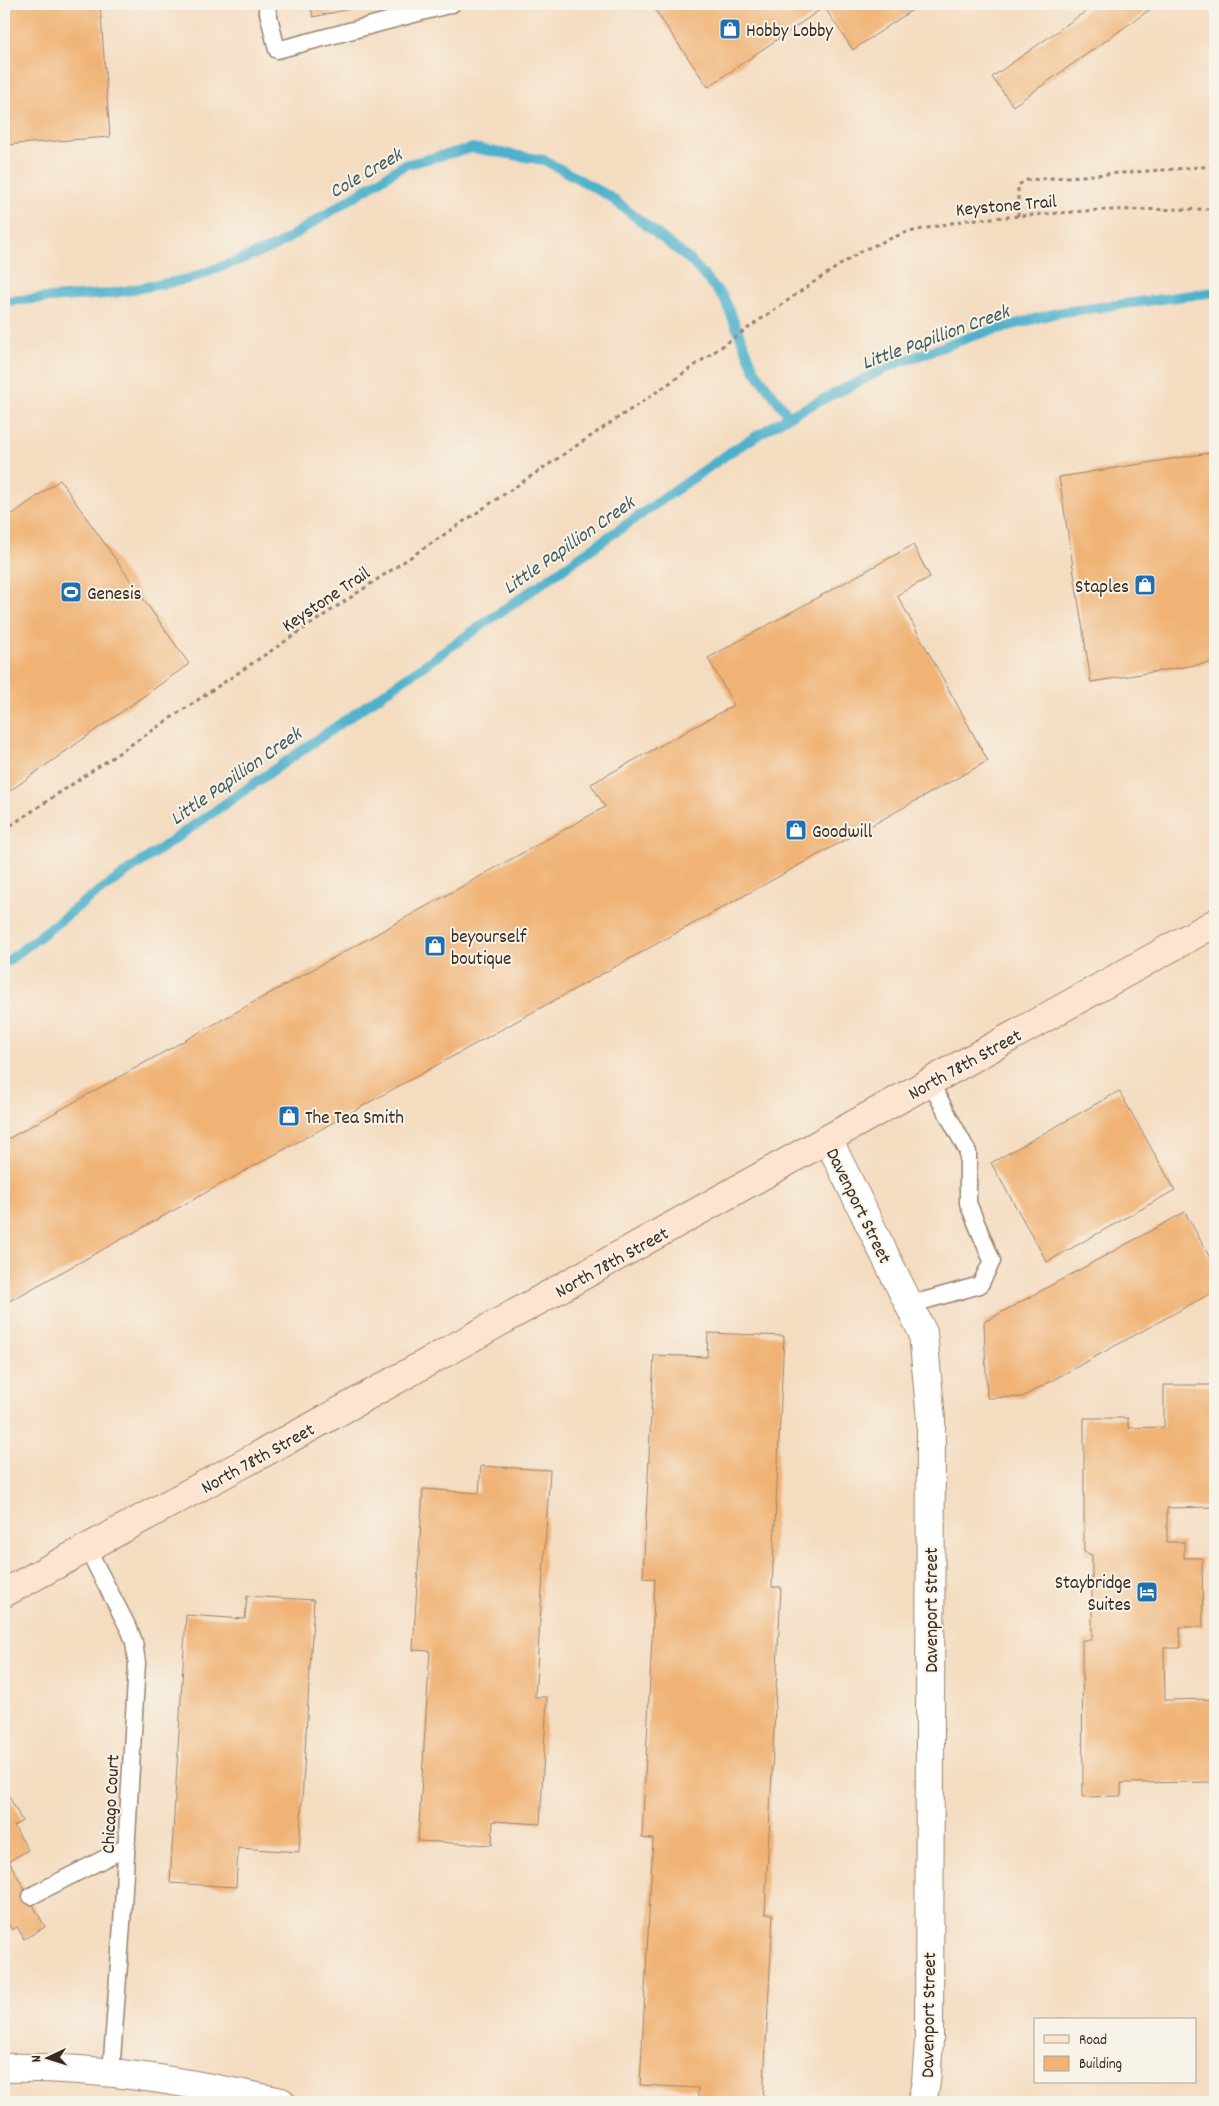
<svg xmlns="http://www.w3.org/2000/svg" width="1219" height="2106" font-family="Dekko,sans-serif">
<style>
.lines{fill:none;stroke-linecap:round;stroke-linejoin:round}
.stream{stroke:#4db1cc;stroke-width:10}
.building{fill:#f0b275}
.lane-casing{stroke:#98836f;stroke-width:19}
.street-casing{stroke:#98836f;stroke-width:30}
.secondary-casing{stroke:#98836f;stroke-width:30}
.path{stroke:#98836f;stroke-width:3;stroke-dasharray:4 4;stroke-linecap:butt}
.lane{stroke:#fff;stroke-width:16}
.street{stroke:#fff;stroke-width:28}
.secondary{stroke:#fde4d0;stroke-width:28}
.labels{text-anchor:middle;stroke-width:4;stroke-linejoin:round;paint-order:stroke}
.poi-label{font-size:19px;fill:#3b2a1e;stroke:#f7f3e8;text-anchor:start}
.street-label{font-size:19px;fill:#3b2a1e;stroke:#f7f3e8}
.water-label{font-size:20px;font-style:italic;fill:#41595b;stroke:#f7f3e8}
</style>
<rect width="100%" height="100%" fill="#f7f3e8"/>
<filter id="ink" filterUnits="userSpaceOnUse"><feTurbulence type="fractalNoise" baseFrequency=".02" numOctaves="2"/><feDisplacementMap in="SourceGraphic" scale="10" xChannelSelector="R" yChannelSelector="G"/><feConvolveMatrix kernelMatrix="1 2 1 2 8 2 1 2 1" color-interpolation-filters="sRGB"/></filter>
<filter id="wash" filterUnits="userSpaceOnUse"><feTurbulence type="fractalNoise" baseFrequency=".0096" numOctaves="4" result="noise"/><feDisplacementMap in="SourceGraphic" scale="20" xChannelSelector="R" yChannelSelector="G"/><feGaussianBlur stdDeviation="1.12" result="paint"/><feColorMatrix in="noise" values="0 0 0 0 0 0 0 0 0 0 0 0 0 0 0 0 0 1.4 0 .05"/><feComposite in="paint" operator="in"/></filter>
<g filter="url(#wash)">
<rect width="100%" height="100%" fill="#f4dcc0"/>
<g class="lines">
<g class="stream">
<path d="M4 301 108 294 189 279 276 246 404 165 472 148 544 160 609 196 690 260 724 298 755 371 789 416"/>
<path d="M4 964 84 902 732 451 789 416 895 364 973 336 1056 313 1215 292"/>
</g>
</g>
<g id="blocks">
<g class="building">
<path d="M4 4H100L110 137 4 145Z"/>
<path d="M310 4H368V5L313 17Z"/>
<path d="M651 4H921L853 50 824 7 708 87Z"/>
<path d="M1096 4H1153L1155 6 1013 106 992 77Z"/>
<path d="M1215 452V662L1091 682 1059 477Z"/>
<path d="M60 480 189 664 4 795V520Z"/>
<path d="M913 545 930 577 897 595 988 761 4 1304V1141L605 807 591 784 734 705 708 658Z"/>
<path d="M1119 1091 1175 1190 1047 1262 991 1163Z"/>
<path d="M1185 1212 1215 1267V1291L1022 1397 987 1398 984 1322Z"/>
<path d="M708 1333 784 1336 772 1587H781L765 1914H773L763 2102H698V2088L640 2085 653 1839 642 1838 655 1579 643 1578 654 1355 707 1357Z"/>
<path d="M1164 1385H1215V1507L1167 1508V1542H1184V1558H1202L1203 1627H1180L1181 1648H1164L1165 1700 1215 1699V1782L1121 1783V1796L1083 1797 1082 1640H1092V1555L1084 1552V1418H1128V1428L1164 1427Z"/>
<path d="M481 1466 550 1470 535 1697H547L540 1824 493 1821 492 1845 418 1841 430 1651 413 1650 423 1489 479 1493Z"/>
<path d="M247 1596 314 1600 299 1852 238 1848 236 1887 170 1883 186 1615 245 1619Z"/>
<path d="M9 1796 22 1821 14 1826 28 1850 9 1861 45 1927 24 1939 17 1927 12 1930 4 1917V1798Z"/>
</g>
</g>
</g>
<g filter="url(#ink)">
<use href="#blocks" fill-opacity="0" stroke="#98836f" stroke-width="1"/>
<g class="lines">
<g class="lane-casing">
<g id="lane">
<path d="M266 4 277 50 452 4"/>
<path d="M909 1305 980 1285 992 1261 968 1203V1152L930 1082"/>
<path d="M88 1550 130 1631 134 1642 137 1663 122 1924 111 2072"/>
<path d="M31 1896 127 1847"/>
</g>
</g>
<g class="street-casing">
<g id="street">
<path d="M828 1139 923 1333 931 1420 929 2041 926 2082 922 2102"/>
<path d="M4 2068C98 2066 189 2082 281 2102"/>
</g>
</g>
<g class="secondary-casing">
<path id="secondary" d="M4 1593 324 1420 1215 923"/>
</g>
<g class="path">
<path d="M1018 216V185L1027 180 1215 166"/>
<path d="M4 830 661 389 814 282 863 250 904 233 966 220 1099 210 1215 209"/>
</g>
<use href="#lane" class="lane"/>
<use href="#street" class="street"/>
<use href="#secondary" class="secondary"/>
</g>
</g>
<defs>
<g id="shop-square" transform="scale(1.125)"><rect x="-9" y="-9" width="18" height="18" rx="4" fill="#1f6fb2" stroke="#f7f3e8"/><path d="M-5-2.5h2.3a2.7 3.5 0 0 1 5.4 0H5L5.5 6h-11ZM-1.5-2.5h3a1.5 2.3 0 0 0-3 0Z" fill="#fff"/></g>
<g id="stadium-square" transform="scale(1.125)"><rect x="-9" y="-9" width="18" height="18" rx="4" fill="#1f6fb2" stroke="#f7f3e8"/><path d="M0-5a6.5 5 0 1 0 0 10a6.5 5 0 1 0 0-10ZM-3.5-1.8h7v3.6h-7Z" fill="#fff"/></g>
<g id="hotel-square" transform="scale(1.125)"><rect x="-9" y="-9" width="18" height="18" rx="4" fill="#1f6fb2" stroke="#f7f3e8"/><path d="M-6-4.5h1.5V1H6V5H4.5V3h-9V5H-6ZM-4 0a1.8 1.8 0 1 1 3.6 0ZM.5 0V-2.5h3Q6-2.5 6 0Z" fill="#fff"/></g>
</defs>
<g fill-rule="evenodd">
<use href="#shop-square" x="730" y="29"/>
<use href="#shop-square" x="1145" y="585"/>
<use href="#stadium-square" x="71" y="592"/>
<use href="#shop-square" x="796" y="830"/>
<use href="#shop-square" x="435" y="946"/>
<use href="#shop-square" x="289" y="1116"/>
<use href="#hotel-square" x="1147" y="1592"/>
</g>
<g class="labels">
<g class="poi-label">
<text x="746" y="36">Hobby Lobby</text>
<text x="1129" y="592" text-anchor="end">Staples</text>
<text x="87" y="599">Genesis</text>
<text x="812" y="837">Goodwill</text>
<text x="451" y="942">beyourself<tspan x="451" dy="22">boutique</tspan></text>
<text x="305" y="1123">The Tea Smith</text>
<text x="1131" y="1588" text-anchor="end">Staybridge<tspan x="1131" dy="22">Suites</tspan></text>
</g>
<g class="street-label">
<text transform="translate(1006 204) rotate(-5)" y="7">Keystone Trail</text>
<text transform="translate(325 598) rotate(-34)" y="7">Keystone Trail</text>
<text transform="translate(964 1063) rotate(-29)" y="7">North 78th Street</text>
<text transform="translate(860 1205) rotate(64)" y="7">Davenport Street</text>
<text transform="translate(611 1261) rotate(-29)" y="7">North 78th Street</text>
<text transform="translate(257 1457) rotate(-29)" y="7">North 78th Street</text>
<text transform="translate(930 1610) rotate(-90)" y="7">Davenport Street</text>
<text transform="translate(109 1804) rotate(-87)" y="7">Chicago Court</text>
<text transform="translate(927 2015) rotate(-89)" y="7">Davenport Street</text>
</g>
<g class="water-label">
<text transform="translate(365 172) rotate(-30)" y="7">Cole Creek</text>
<text transform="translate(935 336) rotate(-20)" y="7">Little Papillion Creek</text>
<text transform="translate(568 544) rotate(-35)" y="7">Little Papillion Creek</text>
<text transform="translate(235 775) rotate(-35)" y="7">Little Papillion Creek</text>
</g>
</g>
<rect width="1219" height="2106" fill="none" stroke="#f7f3e8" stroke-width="20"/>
<rect x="1034" y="2018" width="162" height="65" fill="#f7f3e8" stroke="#aca397"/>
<rect x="1044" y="2035" width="25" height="8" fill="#fde4d0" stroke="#aca397"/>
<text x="1079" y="2044" font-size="15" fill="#3b2a1e">Road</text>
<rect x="1044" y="2056" width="25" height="15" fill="#f0b275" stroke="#aca397"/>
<text x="1079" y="2068" font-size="15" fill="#3b2a1e">Building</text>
<g transform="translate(48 2058) rotate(266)" stroke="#f7f3e8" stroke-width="4" paint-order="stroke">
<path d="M0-4L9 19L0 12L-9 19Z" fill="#3b2a1e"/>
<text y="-8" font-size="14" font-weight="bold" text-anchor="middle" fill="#3b2a1e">N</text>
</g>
</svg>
